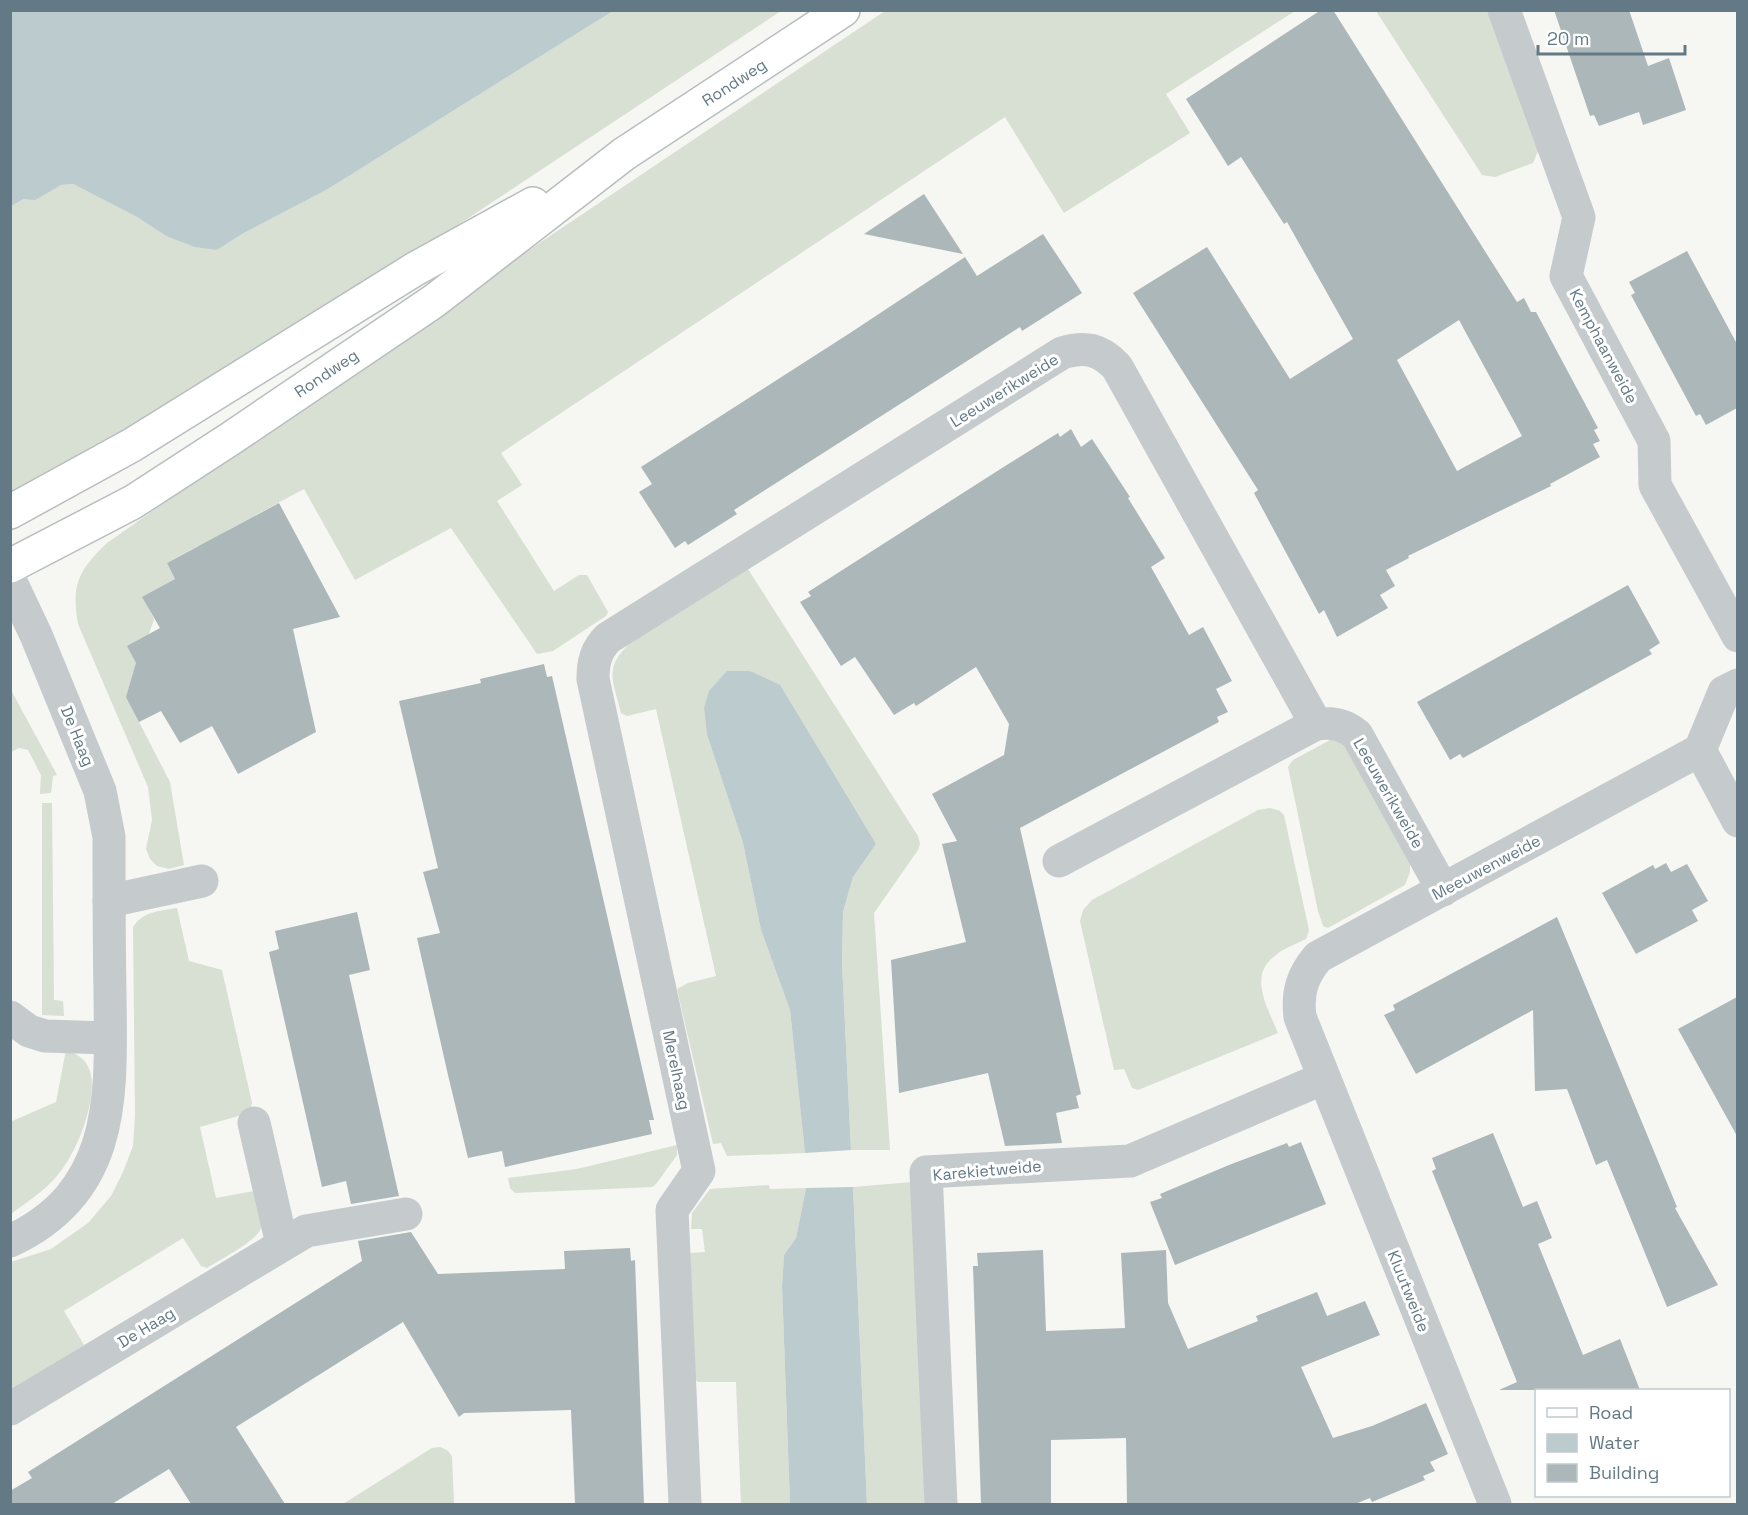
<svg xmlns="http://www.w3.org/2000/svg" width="1748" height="1515" font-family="'Space Grotesk',sans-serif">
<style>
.grass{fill:#d8dfd3}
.water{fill:#bccbce}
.building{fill:#acb7ba;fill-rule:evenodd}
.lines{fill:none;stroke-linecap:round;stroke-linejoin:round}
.major-casing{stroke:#b8bdc0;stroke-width:36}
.minor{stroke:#c5cacc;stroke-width:33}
.major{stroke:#fff;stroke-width:33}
.labels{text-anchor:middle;stroke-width:6;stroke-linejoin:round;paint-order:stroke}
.street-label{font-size:16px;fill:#637a86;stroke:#fff}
</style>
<rect width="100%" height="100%" fill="#f6f6f2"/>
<g class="grass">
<path d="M613 11H781L405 260 11 500V206L24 199 61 185 73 184 137 217 166 236 217 250 242 234 328 189Z"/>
<path d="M885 11H1295L1166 94 1190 133 1064 213 1005 117 501 453 522 485 497 501 554 591 579 575H587L608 612 606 616 553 651 537 654 451 528 355 580 304 489 228 530 207 562 198 546 167 563 175 579 143 597 154 619 149 634 139 722 170 782 184 865 169 869 157 866 150 859 146 849 152 820 148 787 78 624C71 584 79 570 107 543L401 336Z"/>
<path d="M1376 11H1489L1535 135 1538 151 1533 163 1495 177 1482 175Z"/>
<path d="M748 569 918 836 920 844 918 850 874 913 890 1150H851L842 962 843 912 853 877 876 844 750 671 704 708 707 735 743 843 761 930 790 1010 805 1153 727 1156 721 1143 713 1144 677 989 688 983 716 976 656 709 627 716 621 713C613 680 603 668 631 642Z"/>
<path d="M11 690 57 775 53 776 51 793 40 794 41 775 28 750 19 748 11 752Z"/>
<path d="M1332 739 1342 741 1410 863V872L1405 885 1328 928 1323 926 1318 911 1288 767 1293 760Z"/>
<path d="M42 803H52L54 1000 63 1001 64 1016 42 1015Z"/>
<path d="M1270 808 1280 811 1284 815 1309 930 1306 939C1296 944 1284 948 1276 955 1247 975 1268 1008 1278 1033L1138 1090 1132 1088 1124 1069 1114 1070 1080 921 1083 910 1092 900 1258 810Z"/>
<path d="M177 908 189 961 222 970 252 1103 250 1110 245 1114 200 1127 216 1198 254 1191C258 1202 264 1216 261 1228 257 1241 219 1260 207 1268L201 1266 183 1238 64 1311 84 1345 11 1391V1262L51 1249 88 1223 111 1196 123 1172 133 1146 135 1114 133 927C143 911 160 911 177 908Z"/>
<path d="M66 1050C74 1053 81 1056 86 1063 103 1087 79 1147 63 1168 49 1188 30 1200 11 1214L10 1122 56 1102Z"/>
<path d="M677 1145V1155L656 1184 652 1187 515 1193 510 1188 508 1178 577 1169Z"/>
<path d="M912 1182 925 1504H867L853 1187Z"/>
<path d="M769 1185 770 1189 806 1188 796 1238 784 1255 782 1286 790 1504H741L736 1382H698L694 1378 690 1253 705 1252 702 1229H691L692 1213 710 1189Z"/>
<path d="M440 1447 447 1450 452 1456 454 1504H343L432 1448Z"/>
</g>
<g class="water">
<path d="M11 10H613V11L328 189 242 234 217 250 195 247 166 236 137 217 73 184 61 185 35 200 24 199 11 206Z"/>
<path d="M727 671H750L780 685 876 844 853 877 843 912 842 962 851 1150 805 1153 790 1010 761 930 743 843 707 735 704 708 709 691Z"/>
<path d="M853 1187 867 1504H790L782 1286 784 1255 796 1238 806 1188Z"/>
</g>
<g class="building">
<path d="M1321 10H1333L1517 302 1524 298 1531 312H1536L1598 428 1594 430 1600 441 1593 444 1600 457 1550 484 1551 486 1408 556 1409 558 1386 570 1395 586 1380 595 1388 608 1337 637 1324 610 1319 614 1254 493 1258 490 1133 293 1207 247 1290 379 1353 339 1287 222 1284 224 1241 157 1228 166 1186 99ZM1459 320 1522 436 1457 471 1397 360Z"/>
<path d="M1554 10H1629L1648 66 1669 58 1686 110 1643 125 1639 112 1599 126 1594 115 1590 116Z"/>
<path d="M924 194 963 254 864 234Z"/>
<path d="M1043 234 1082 293 1022 331 1020 327 911 397 734 510 737 514 688 545 685 541 675 548 639 492 652 484 641 467 850 333 965 257 977 276Z"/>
<path d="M1687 251 1737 344V408L1706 425 1700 414 1696 416 1682 390 1631 295 1635 293 1629 282Z"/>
<path d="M1071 429 1081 447 1092 439 1130 497 1128 498 1165 558 1151 567 1189 635 1203 627 1232 681 1216 689 1228 712 1217 717 1219 722 1020 828 1081 1094 1076 1096 1079 1108 1056 1113 1062 1143 1005 1146 988 1073 899 1093 891 960 966 942 942 844 957 841 932 794 1004 755 1009 724 976 667 916 706 914 703 894 715 855 657 841 666 800 602 811 596 808 592 1002 468 1058 433 1060 437Z"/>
<path d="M279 503 340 617 293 629 316 732 238 774 212 726 180 743 161 711 139 722 126 697 136 663 127 646 160 628 142 597 175 579 167 563Z"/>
<path d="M1628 585 1660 643 1649 650 1652 654 1463 758 1460 754 1450 760 1417 702Z"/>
<path d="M544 664 547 677 552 676 654 1120H649L652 1134 505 1167 502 1151 468 1158 448 1075 417 938 440 933 423 872 438 868 399 701 481 683 480 679Z"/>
<path d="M1666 863 1671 872 1687 864 1708 901 1692 910 1698 921 1636 954 1602 893 1653 865 1655 869Z"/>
<path d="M357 912 370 970 349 975 399 1196 351 1204 346 1181 322 1187 269 952 279 949 275 931Z"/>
<path d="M1557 917 1677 1207 1675 1208 1718 1285 1667 1307 1607 1160 1596 1165 1567 1089 1535 1091 1533 1010 1416 1074 1384 1015 1395 1010 1393 1005Z"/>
<path d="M1737 997V1136L1678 1029Z"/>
<path d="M1493 1133 1523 1207 1537 1201 1552 1238 1538 1244 1583 1355 1620 1339 1640 1390H1499L1517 1382 1432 1171 1436 1169 1432 1158Z"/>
<path d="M1301 1142 1326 1204 1175 1265 1150 1202 1162 1198 1160 1194 1229 1165 1287 1143 1289 1147Z"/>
<path d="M411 1232 438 1274 565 1269 564 1251 630 1248 631 1261 635 1260 644 1504H575L571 1410 464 1413 459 1417 403 1322 236 1427 285 1504H191L169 1469 112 1504H10V1491L32 1478 28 1472 362 1261 358 1241Z"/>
<path d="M1043 1250 1046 1331 1125 1328 1121 1253 1166 1250 1168 1303 1188 1349 1258 1321 1256 1316 1317 1292 1327 1316 1365 1301 1380 1335 1301 1367 1333 1438 1372 1426 1426 1403 1448 1454 1430 1462 1435 1471 1423 1476 1425 1480 1372 1502 1370 1498 1355 1504H1127L1126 1438 1051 1440V1504H981L973 1266H978L977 1253Z"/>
</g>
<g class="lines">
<g class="major-casing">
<g id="major">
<path d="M10 512 132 445 415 269 533 204"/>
<path d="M10 566 133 502 230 439 434 301 624 154 843 10"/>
</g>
</g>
<g class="minor">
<path d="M1504 10 1579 217 1566 276 1654 441 1655 485 1738 636"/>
<path d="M10 580 36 635 100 791 109 837C109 889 109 941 110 993 111 1093 118 1191 10 1241"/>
<path d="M1700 750 1738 821"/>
<path d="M1059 861 1316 724"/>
<path d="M109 901 202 881"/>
<path d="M10 1017 29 1031 45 1036 110 1038"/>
<path d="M254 1123 282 1244"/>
<path d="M10 1409 306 1231 406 1214"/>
<path d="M685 1504 672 1210 699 1171 593 679C593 662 596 650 608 638L1062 353C1086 346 1100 349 1117 367L1316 724C1332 722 1345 724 1357 735L1443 890"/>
<path d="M941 1504 926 1172 1130 1161 1324 1078"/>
<path d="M1495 1504 1300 1017C1297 992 1302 976 1318 957L1700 750 1724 692 1738 685"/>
</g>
<use href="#major" class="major"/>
</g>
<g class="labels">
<g class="street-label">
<text transform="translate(734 82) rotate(-33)" y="6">Rondweg</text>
<text transform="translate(1604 346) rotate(62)" y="6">Kemphaanweide</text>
<text transform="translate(326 373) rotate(-34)" y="6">Rondweg</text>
<text transform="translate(1004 390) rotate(-32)" y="6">Leeuwerikweide</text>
<text transform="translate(78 736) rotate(68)" y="6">De Haag</text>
<text transform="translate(1389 793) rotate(60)" y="6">Leeuwerikweide</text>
<text transform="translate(1486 867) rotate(-28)" y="6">Meeuwenweide</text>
<text transform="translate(677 1070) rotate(78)" y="6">Merelhaag</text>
<text transform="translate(987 1170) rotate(-5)" y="6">Karekietweide</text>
<text transform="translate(1409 1291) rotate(68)" y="6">Kluutweide</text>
<text transform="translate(146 1327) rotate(-31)" y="6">De Haag</text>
</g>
</g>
<rect width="1748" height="1515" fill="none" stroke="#637a86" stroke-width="24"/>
<rect x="1535" y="1389" width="195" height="108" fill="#ffffff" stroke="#c1cacf" stroke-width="1.5"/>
<rect x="1547" y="1408" width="30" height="9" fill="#ffffff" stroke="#c1cacf" stroke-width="1.5"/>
<text x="1589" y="1419" font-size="18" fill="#637a86">Road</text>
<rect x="1547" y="1434" width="30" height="18" fill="#bccbce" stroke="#c1cacf" stroke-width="1.5"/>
<text x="1589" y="1449" font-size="18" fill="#637a86">Water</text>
<rect x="1547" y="1464" width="30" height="18" fill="#acb7ba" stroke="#c1cacf" stroke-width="1.5"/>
<text x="1589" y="1479" font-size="18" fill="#637a86">Building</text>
<path d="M1538 45v9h147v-9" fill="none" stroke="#637a86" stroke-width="3"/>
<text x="1547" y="45" font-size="18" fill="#637a86" stroke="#ffffff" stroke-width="4.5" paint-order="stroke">20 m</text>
</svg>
